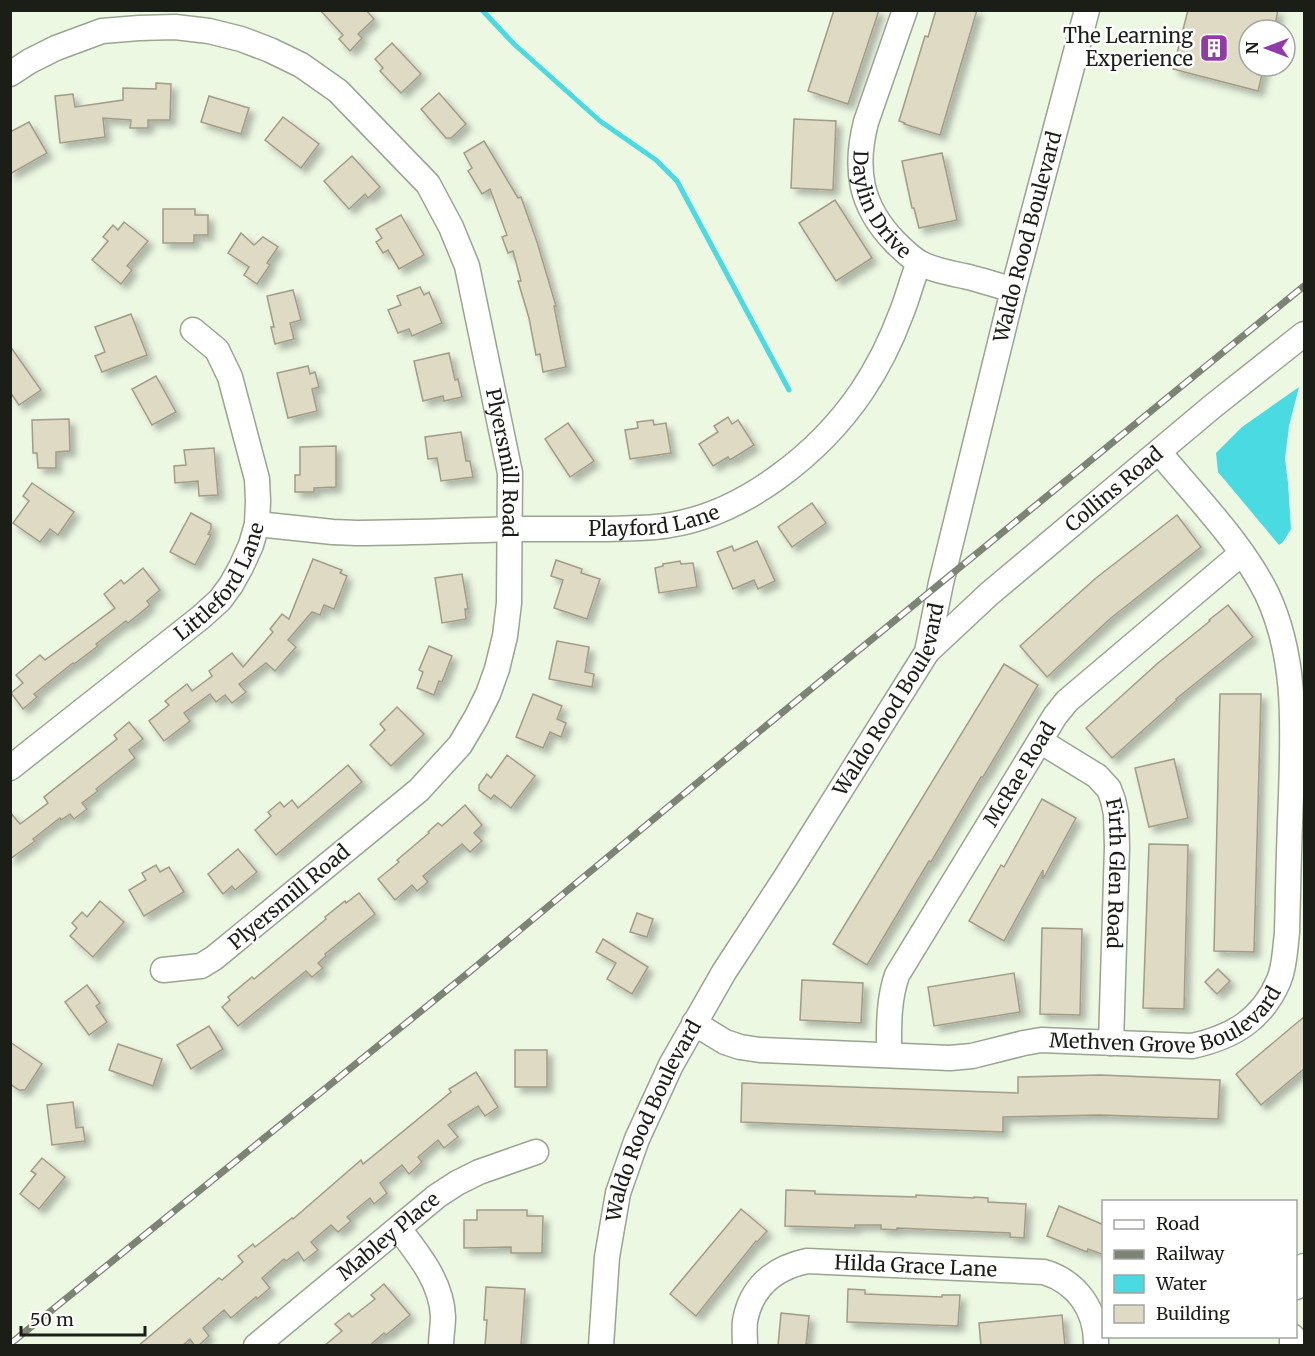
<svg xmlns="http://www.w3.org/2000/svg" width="1315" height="1356" font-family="Merriweather,serif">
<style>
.water{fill:#4adbe2}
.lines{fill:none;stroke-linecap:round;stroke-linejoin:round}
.stream{stroke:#4adbe2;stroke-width:5}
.building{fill:#dfdac4;stroke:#a19c87;stroke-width:1.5;filter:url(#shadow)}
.minor-casing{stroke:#99a491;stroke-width:27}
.minor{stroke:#fff;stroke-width:24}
.rail-casing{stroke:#7d8476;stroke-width:7}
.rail{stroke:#fff;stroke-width:4.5;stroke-dasharray:14;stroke-linecap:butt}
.labels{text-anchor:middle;stroke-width:5;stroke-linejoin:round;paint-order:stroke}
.poi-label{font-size:20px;fill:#1a1e17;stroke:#fff;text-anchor:end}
.street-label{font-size:20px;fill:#1a1e17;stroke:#fff}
</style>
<defs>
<filter id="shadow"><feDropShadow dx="5.5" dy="5.5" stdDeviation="3" flood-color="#0004"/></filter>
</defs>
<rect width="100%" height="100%" fill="#edf8e3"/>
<path class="water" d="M1299 387 1289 426 1285 459 1288 483 1291 529 1283 542 1279 545 1218 472 1216 453 1242 427Z"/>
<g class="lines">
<path class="stream" d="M482 10 514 44 600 121 656 160 677 181 789 390"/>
</g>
<g class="building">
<path d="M320 10H366L374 19 358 34 362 38 350 51 339 39 343 35Z"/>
<path d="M834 10H879L848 104 808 91Z"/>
<path d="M936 10H977L940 135 904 124 905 123 899 121 925 36 928 37Z"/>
<path d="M1188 10H1278L1274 30H1249V66H1264L1258 91 1173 69Z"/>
<path d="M392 43 421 74 401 93 380 71 383 68 375 59Z"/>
<path d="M156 83 171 84 170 120H148V128H130L131 120 103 118 105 137 60 143 55 96 73 94 75 107 123 100V88L156 89Z"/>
<path d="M439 93 466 124 451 138H446L421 109Z"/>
<path d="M209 96 249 108 241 134 201 122Z"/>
<path d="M283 117 319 144 301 168 265 140Z"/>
<path d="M794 119 836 121 833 190 791 188Z"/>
<path d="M29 122 47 153 10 174V132Z"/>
<path d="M484 141 518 198 521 197 537 242 556 306H554L566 367 543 372 540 354 536 355 529 318 518 281H521L513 251 508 253 502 237 507 235 490 189 482 194 468 171 472 168 464 153Z"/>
<path d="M942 153 957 220 919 228 914 208H912L902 161Z"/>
<path d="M352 156 380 187 368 198 365 194 349 209 324 181Z"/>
<path d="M835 200 872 258 836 281 799 223Z"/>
<path d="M163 209H195V215H208V235H194V243H163Z"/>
<path d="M401 215 424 255 399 269 388 250 383 253 376 242 382 238 376 229Z"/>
<path d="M124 222 148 241 127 266 132 270 121 284 92 260 108 241 103 237 113 225 118 230Z"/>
<path d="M241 233 254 245 263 237 278 247 267 263 270 265 257 284 244 275 249 267 228 253Z"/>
<path d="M420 287 424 295 429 292 442 323 412 336 409 329 398 333 388 310 401 305 397 296Z"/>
<path d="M293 290 301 320 290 323 294 339 275 344 271 327H274L267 296Z"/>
<path d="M131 314 147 355 102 372 95 356 105 352 95 327Z"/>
<path d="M10 346 41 390 19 405 10 392Z"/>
<path d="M449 353 455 380 458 379 462 397 444 401 443 396 423 401 414 361Z"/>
<path d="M308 366 310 374 315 372 319 387 312 389 317 411 288 418 277 373Z"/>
<path d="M156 376 176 412 152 425 132 389Z"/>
<path d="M728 417 732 424 738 420 754 445 730 460 728 457 713 466 699 444 718 432 714 426Z"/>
<path d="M69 419 70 451 56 452V468H38L37 453H33L32 420Z"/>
<path d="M653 420 654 425 666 423 671 453 630 459 625 430 638 428 637 422Z"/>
<path d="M568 423 594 461 570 477 545 439Z"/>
<path d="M461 432 466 461H470L473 477 441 481 437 458 428 459 425 437Z"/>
<path d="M336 446V487L314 488V492H295V475H300V447Z"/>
<path d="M214 448 218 495 199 496 198 481 175 483 174 466 186 465 184 450Z"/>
<path d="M32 483 74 512 58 535 50 529 40 542 13 523 29 501 23 496Z"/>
<path d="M812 503 826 523 792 547 778 527Z"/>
<path d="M191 513 211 524V529L208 534 211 535 195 565 170 552Z"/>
<path d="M1177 515 1201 547 1111 618 1047 677 1020 646 1096 578Z"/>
<path d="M757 541 775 581 758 589 754 580 733 589 717 552 732 546 734 551Z"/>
<path d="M313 559 342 570 340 573 347 576 334 609 324 605 320 615 312 612 288 640 296 647 275 671 266 663 239 684 246 692 232 703 225 695 216 702 210 694 184 713 190 721 164 741 149 721 169 705 165 701 187 684 192 691 212 676 209 671 232 653 243 667 273 632 270 629 282 614 289 619Z"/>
<path d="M556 560 582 569 581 573 600 579 587 619 554 608 563 580 551 576Z"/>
<path d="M680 561 681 564 693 563 697 587 659 593 655 568 663 566V564Z"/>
<path d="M143 568 160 590 147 601 150 605 128 623 126 621 96 644 98 646 74 664 73 663 34 694 37 697 23 709 11 693 23 683 16 675 40 655 45 660 115 608 104 594 121 580 124 584Z"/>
<path d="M462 574 468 609H465L466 619 442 623 435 578Z"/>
<path d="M1228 605 1253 637 1176 699 1177 700 1112 758 1086 728 1158 663 1210 621 1209 620Z"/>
<path d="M557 641 589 647 585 672 594 674 592 687 549 679Z"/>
<path d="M429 646 452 656 442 682 439 681 434 695 417 688 423 672 419 670Z"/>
<path d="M1004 664 1038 685 983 777H981L931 862 929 861 867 965 833 944Z"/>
<path d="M533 694 562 706 557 719 566 723 561 737 550 732 543 748 516 737Z"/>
<path d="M1220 694H1261L1254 952 1214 951Z"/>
<path d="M397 707 424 734 391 766 370 745 385 730 380 724Z"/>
<path d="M129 722 143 739 129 750 135 758 96 789 98 791 82 803 87 809 74 819 70 814 61 820 60 818 33 839 35 841 10 859V812L20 824 48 803 44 797 117 739 114 735Z"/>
<path d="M507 755 535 776 511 808 494 795 491 799 479 790V785L487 774 491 778Z"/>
<path d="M1174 759 1188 818 1149 827 1135 768Z"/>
<path d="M348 765 362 782 276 855 255 830 271 816 268 812 280 802 284 807 292 800 298 808Z"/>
<path d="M1042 799 1076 818 1043 879V870L1004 941 969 921 1001 865 1004 867Z"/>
<path d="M465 805 482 825 474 833 482 841 470 852 462 844 423 876 428 882 417 891 412 885 395 900 378 879 399 862 397 860 429 833 428 832 438 823 442 826Z"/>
<path d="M1149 844 1188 845 1184 1009 1143 1008Z"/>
<path d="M238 849 257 872 235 890 232 886 223 894 208 874Z"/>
<path d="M156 865 160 872 169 867 184 892 144 916 129 890 146 880 142 873Z"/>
<path d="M359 893 375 914 325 954 326 956 318 963 323 968 312 977 306 971 238 1026 222 1007 230 1000 228 997 252 977 254 979 326 919 325 917 345 901 346 903Z"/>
<path d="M100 901 124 922 93 957 70 936 77 928 72 923 82 912 87 917Z"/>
<path d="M637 913 653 919 647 937 630 932Z"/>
<path d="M1042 928 1082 929 1080 1015 1040 1014Z"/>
<path d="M603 939 648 967 632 994 607 979 616 963 596 952Z"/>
<path d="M1218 969 1230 981 1217 994 1205 982Z"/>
<path d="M1014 973 1020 1012 934 1026 928 987Z"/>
<path d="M802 980 863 983 861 1023 800 1020Z"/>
<path d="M87 985 100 1003 96 1006 107 1022 89 1035 65 1002Z"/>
<path d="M1305 1016V1068L1261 1105 1236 1074Z"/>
<path d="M209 1026 223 1049 191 1069 177 1045Z"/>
<path d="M10 1042 42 1064 25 1090H19L10 1084Z"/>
<path d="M118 1044 162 1059 153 1086 109 1070Z"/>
<rect x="515" y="1050" width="32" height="37"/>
<path d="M476 1072 498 1107 485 1116 478 1106 448 1125 458 1137 444 1148 438 1140 418 1157 422 1162 409 1174 402 1165 380 1183 387 1193 374 1204 370 1198 347 1217 351 1221 338 1232 331 1225 311 1242 318 1250 304 1261 298 1252 286 1261 284 1259 262 1278 270 1288 257 1299 256 1297 231 1318 224 1310 203 1328 209 1336 198 1346H195L190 1339 182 1346H138L219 1278 222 1280 243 1262 238 1256 253 1244 255 1247 292 1218 293 1219 361 1160 363 1164 451 1092 449 1089Z"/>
<path d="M1100 1075 1220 1080 1218 1119 1100 1115 1003 1117V1132L741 1122 742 1083 1018 1093V1077Z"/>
<path d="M73 1102 76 1128 83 1127 85 1141 52 1145 47 1105Z"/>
<path d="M42 1158 65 1177 39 1209 20 1194 36 1174 31 1171Z"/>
<path d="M786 1190 815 1191V1194L916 1197V1195L974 1198V1197L988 1198V1202L1026 1204 1024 1238 1010 1237V1233L897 1228V1230L881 1229V1225H855V1228L785 1226Z"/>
<path d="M1059 1206 1104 1225V1255L1088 1249 1087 1252 1047 1236Z"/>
<path d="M741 1209 767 1231 757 1242 756 1241 696 1316 670 1294Z"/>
<path d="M477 1210H527V1216H543L542 1253H511V1247L464 1248V1220H477Z"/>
<path d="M384 1284 410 1315 386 1335 384 1333 369 1346H324L342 1331 335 1324 349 1313 352 1317 375 1299 371 1295Z"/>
<path d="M486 1287 525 1289 521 1346H485L487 1320H484Z"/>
<path d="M848 1289 865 1290V1294L942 1297V1295H960L958 1326 847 1322Z"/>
<path d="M781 1313 809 1316 806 1346H778Z"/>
<path d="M1062 1315 1065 1346H981L979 1323Z"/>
</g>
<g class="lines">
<g class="minor-casing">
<g id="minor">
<path id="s1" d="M905 10 866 122C854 169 860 206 895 242 902 249 911 258 920 263 933 270 949 273 964 276 981 280 997 285 1013 290"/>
<path id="s2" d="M10 74 30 61 56 48 102 31 139 28 175 27 209 31 241 39 270 50 301 65 338 91 428 184 451 227 467 266 510 473 509 603 505 636 497 669 488 694 476 718 460 745 419 790 214 958 201 966 163 970"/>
<path id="s3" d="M257 524 333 532 357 533C413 533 469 530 525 529 552 529 579 529 606 529 627 528 649 529 670 525 745 513 820 453 862 391 878 367 891 341 901 314 908 297 912 279 919 263"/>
<path id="s4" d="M927 652 989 594 1213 406 1304 334"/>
<path id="s5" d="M1040 741 1097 776 1109 789 1113 800 1116 814 1117 847 1111 1043"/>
<path id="s6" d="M10 768 200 618 220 600 231 585 241 567 251 545 257 524 258 501 257 479 230 377 217 350 193 330"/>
<path id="s7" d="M694 1023 725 1042 740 1047 760 1050 950 1058 972 1056 1024 1043 1041 1040 1192 1046C1233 1037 1262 1020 1279 980 1285 965 1285 948 1287 933 1288 887 1289 842 1291 796 1293 727 1297 658 1267 594 1241 542 1196 497 1159 452"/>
<path id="s8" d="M889 1055C889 1028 888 1001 897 975L1055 716 1067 701 1242 553"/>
<path d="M399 1229C419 1255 442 1283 443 1317 443 1326 441 1336 441 1346"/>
<path d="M1296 1287 1301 1271 1304 1266"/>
<path d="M1292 1336V1346"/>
<path id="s9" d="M256 1346 437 1196 457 1183 479 1172 536 1152"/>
<path id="s10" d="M601 1346 607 1257 618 1193 637 1139 671 1065 724 972 786 877 927 652 941 583 1013 290 1087 10"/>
<path id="s11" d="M745 1346C745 1338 744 1329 745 1321 751 1287 774 1268 807 1261L1044 1272C1077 1282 1097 1310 1096 1346"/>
</g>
</g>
<use href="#minor" class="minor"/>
<g class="rail-casing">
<path id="rail" d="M10 1344 468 973 767 725 1304 286"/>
</g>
<use href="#rail" class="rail"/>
</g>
<defs>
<g id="building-square" transform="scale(1.5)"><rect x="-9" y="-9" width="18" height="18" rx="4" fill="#923ba8" stroke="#fff"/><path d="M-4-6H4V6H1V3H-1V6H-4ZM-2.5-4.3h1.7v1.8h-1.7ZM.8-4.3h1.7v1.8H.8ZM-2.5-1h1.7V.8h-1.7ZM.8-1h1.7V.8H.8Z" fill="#fff"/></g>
</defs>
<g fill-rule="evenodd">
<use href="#building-square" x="1214" y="48"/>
</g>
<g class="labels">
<g class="poi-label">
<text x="1193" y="43">The Learning<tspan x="1193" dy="23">Experience</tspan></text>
</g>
<g class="street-label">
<text dy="7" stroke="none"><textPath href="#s1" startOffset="207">Daylin Drive</textPath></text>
<text dy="7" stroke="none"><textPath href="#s10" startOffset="1206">Waldo Rood Boulevard</textPath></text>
<text dy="7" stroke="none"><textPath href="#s2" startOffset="774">Plyersmill Road</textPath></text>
<text dy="7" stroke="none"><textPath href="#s4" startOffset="248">Collins Road</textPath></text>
<text dy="7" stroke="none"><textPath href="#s3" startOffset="398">Playford Lane</textPath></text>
<text dy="7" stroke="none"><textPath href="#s6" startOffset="284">Littleford Lane</textPath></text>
<text dy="7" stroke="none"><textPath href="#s10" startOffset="720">Waldo Rood Boulevard</textPath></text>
<text dy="7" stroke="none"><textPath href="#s8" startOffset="316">McRae Road</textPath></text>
<text dy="7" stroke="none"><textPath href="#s5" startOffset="170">Firth Glen Road</textPath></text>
<text transform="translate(289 897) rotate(-40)" y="7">Plyersmill Road</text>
<text dy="7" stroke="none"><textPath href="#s7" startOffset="488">Methven Grove Boulevard</textPath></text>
<text dy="7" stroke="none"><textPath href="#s10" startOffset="234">Waldo Rood Boulevard</textPath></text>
<text dy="7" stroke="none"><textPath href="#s9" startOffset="172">Mabley Place</textPath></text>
<text dy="7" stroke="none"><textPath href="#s11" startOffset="226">Hilda Grace Lane</textPath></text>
</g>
</g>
<rect width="1315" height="1356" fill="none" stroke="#1a1e17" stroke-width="24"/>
<rect x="1102" y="1200" width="195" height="138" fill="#ffffff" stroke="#a3a5a2" stroke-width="1.5"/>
<rect x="1114" y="1220" width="30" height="9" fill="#ffffff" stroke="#a3a5a2" stroke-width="1.5"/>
<text x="1156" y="1230" font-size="18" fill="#1a1e17">Road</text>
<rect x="1114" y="1250" width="30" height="9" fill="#7d8476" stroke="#a3a5a2" stroke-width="1.5"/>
<text x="1156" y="1260" font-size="18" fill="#1a1e17">Railway</text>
<rect x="1114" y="1275" width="30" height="18" fill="#4adbe2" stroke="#a3a5a2" stroke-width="1.5"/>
<text x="1156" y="1290" font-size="18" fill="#1a1e17">Water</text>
<rect x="1114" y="1305" width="30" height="18" fill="#dfdac4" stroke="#a3a5a2" stroke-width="1.5"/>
<text x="1156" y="1320" font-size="18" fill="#1a1e17">Building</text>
<g transform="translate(1267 48) rotate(270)"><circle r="28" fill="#ffffff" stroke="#a3a5a2" stroke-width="1.5"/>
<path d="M0-4.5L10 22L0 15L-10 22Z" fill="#923ba8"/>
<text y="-9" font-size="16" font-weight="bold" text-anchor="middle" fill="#1a1e17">N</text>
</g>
<path d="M21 1326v9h124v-9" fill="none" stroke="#1a1e17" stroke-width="3"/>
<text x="30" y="1326" font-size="18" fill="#1a1e17" stroke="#ffffff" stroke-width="4.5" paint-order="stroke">50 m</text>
</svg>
